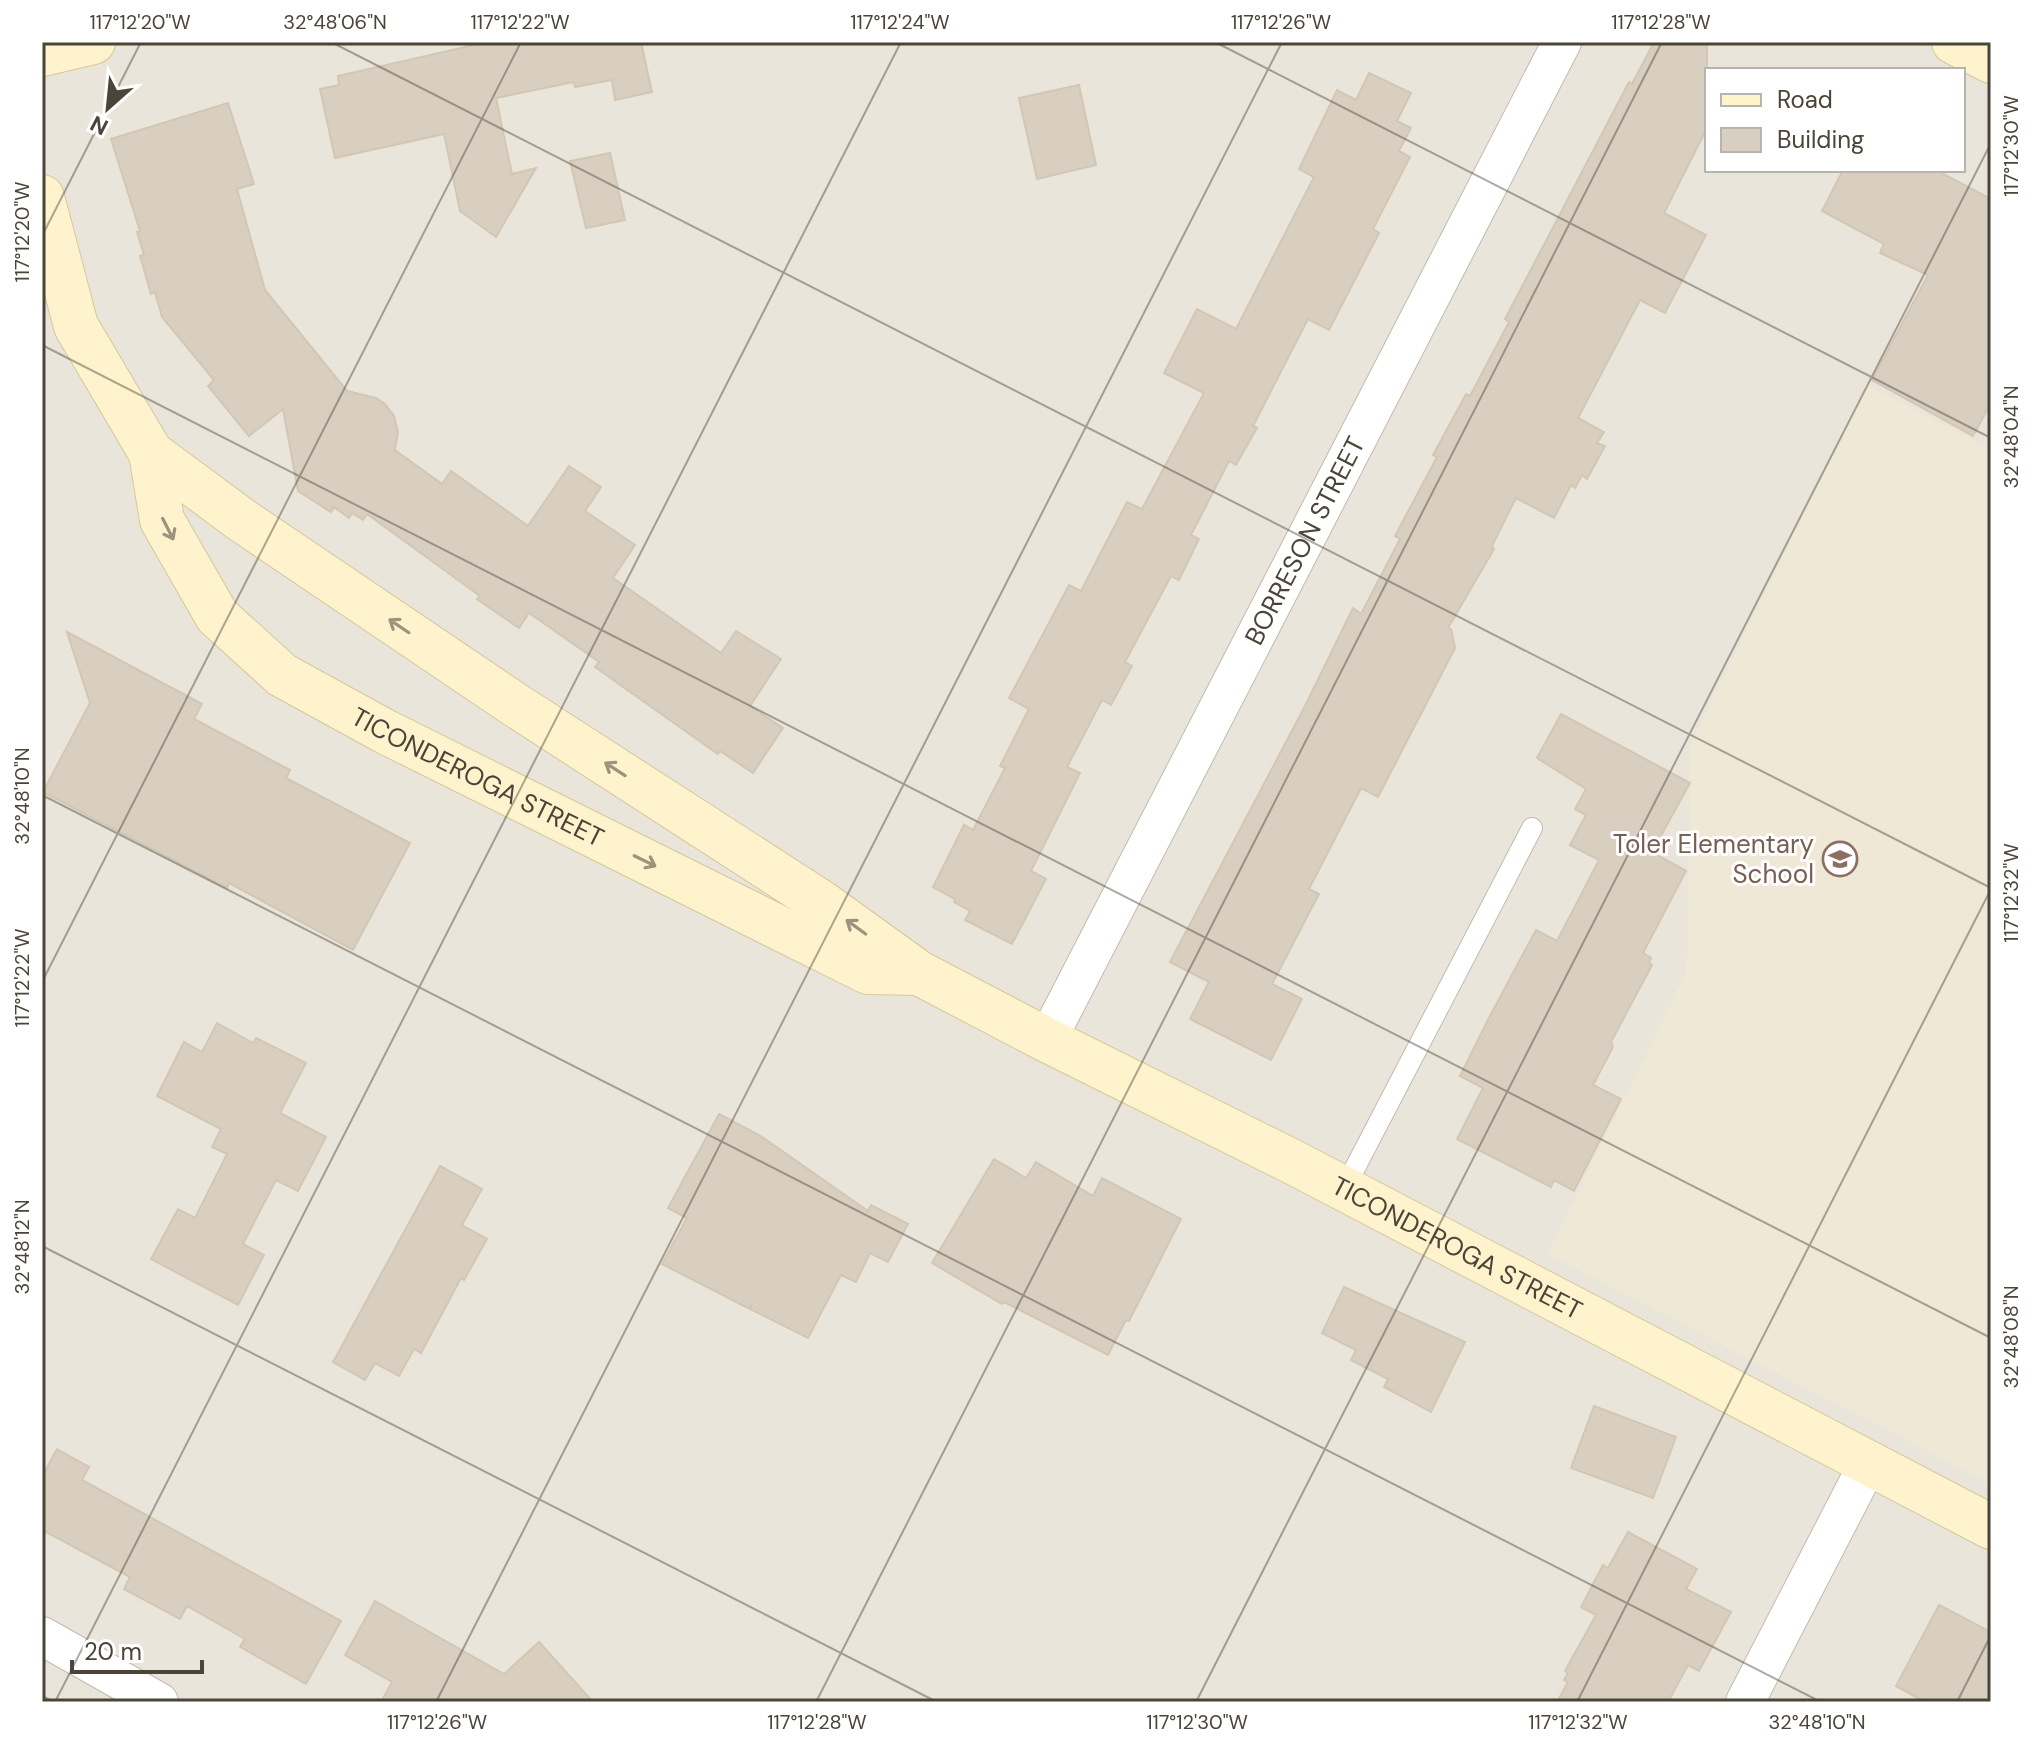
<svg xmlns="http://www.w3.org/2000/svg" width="2033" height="1744" font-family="'DM Sans',sans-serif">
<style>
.residential{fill:#eae5da;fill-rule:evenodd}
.education{fill:#efe8d6}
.building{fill:#d8cfc1;stroke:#d3c7b4;stroke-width:2}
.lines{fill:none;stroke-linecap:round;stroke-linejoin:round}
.lane-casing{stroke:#c2bbae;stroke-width:22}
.street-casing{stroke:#c2bbae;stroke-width:40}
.secondary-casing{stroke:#d6c79b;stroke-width:46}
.lane{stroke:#fff;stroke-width:20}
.street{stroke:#fff;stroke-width:38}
.secondary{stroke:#fff3cd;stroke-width:44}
.oneway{stroke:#9c937c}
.ticks{fill:none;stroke:#4b4439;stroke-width:2;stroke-opacity:0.45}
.labels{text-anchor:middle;stroke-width:6;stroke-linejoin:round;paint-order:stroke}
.street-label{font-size:26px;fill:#4b4439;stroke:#fff}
.education-label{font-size:26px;fill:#785e54;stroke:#fff;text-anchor:end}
.neatline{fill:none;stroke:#4b4439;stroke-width:3}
.ticks-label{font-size:20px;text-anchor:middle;fill:#4b4439}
</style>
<rect width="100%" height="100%" fill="#f6f3ec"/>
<path class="residential" d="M42 42H1991V1702H42ZM1707 70H1963V170H1707Z"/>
<path class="education" d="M1867 385 1991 449V1484L1548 1254 1687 971 1690 746Z"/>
<g class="building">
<path d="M487 42H641L652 92 615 100 612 80 575 87 574 82 496 98 512 174 536 168 496 237 460 211 444 134 335 158 320 89 339 85 338 76Z"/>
<path d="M1654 42H1707V128L1664 213 1706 235 1665 313 1640 300 1578 418 1604 432 1597 443 1605 446 1587 479 1582 475 1575 488 1571 485 1554 518 1516 498 1492 546 1494 549 1448 628 1451 629 1455 648 1378 797 1361 788 1309 889 1319 894 1272 984 1302 999 1271 1060 1190 1019 1209 982 1170 962 1305 706 1353 608 1361 614 1400 539 1395 536 1437 457 1433 455 1466 394 1470 396 1509 322 1505 319 1537 258 1629 82 1632 84Z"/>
<path d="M1369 73 1411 93 1397 121 1411 128 1399 151 1410 157 1373 229 1379 233 1329 330 1308 319 1253 426 1257 428 1236 465 1229 461 1191 535 1199 539 1179 580 1171 576 1125 662 1132 666 1111 705 1102 700 1067 767 1080 773 1031 871 1046 879 1012 944 965 920 970 911 954 902 955 899 933 887 964 825 973 830 1005 768 1000 766 1029 709 1009 698 1069 585 1081 591 1127 502 1142 509 1204 393 1164 373 1197 309 1236 329 1314 177 1299 169 1337 90 1356 100Z"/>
<path d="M1079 85 1096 165 1037 179 1019 98Z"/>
<path d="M228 103 254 184 237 189 265 290 347 391 376 398 385 404 394 416 398 432 395 450 442 484 451 471 528 526 569 466 601 487 585 511 635 545 613 578 721 653 736 631 781 659 750 706 783 728 753 773 720 751 718 754 595 667 599 662 529 613 519 628 477 599 480 596 367 514 363 520 352 513 349 518 334 507 331 512 298 491 283 409 249 436 208 386 214 380 162 317 155 292 151 294 140 256 144 255 137 232 140 231 111 139Z"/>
<path d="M610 153 625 220 586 228 570 161Z"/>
<path d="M1843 170H1936L1991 199V403L1973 436 1872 380 1928 275 1880 253 1884 244 1822 211Z"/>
<path d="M67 632 202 704 194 719 290 770 286 778 410 843 353 950 229 883 227 888 43 792 90 703Z"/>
<path d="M1561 714 1690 783 1652 852 1686 871 1643 953 1651 958 1649 963 1652 965 1611 1042 1613 1047 1593 1085 1621 1099 1574 1191 1554 1180 1551 1187 1457 1139 1483 1088 1460 1076 1491 1014 1536 930 1557 941 1599 860 1570 845 1586 815 1575 809 1586 789 1537 758Z"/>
<path d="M217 1023 253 1043 256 1038 306 1063 280 1113 326 1137 298 1191 276 1180 243 1244 264 1255 238 1305 151 1259 178 1209 195 1218 227 1154 212 1147 221 1129 157 1096 184 1042 202 1052Z"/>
<path d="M719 1114 759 1135 868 1211 871 1205 908 1224 888 1262 870 1253 856 1282 841 1275 808 1338 750 1309 751 1306 748 1308 662 1264 687 1218 668 1208Z"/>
<path d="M994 1159 1026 1178 1036 1162 1093 1196 1102 1178 1181 1219 1129 1321 1126 1320 1108 1355 1004 1302 1002 1304 932 1263Z"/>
<path d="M440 1166 482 1189 462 1225 487 1239 464 1280 461 1278 421 1353 414 1349 399 1376 375 1363 365 1380 333 1362Z"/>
<path d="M1344 1287 1465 1342 1431 1412 1384 1387 1388 1379 1351 1360 1356 1350 1322 1333Z"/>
<path d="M1594 1406 1676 1437 1653 1498 1571 1468Z"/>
<path d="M57 1449 89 1467 82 1480 341 1621 306 1684 240 1647 245 1639 187 1606 180 1619 124 1589 130 1577 42 1530V1477Z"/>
<path d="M1628 1532 1697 1569 1686 1589 1731 1612 1699 1671 1688 1665 1668 1702H1557L1568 1682 1564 1680 1568 1673 1565 1671 1596 1615 1581 1607 1603 1565 1608 1568Z"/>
<path d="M375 1601 504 1674 539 1642 593 1702H381L392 1682 345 1655Z"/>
<path d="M1939 1605 1991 1632V1702H1925L1896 1686Z"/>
</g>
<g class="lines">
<g class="lane-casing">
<path id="lane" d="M1344 1189 1532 828"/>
</g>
<g class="street-casing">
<g id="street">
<path id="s1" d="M1047 1040 1562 42"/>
<path d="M42 1636 159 1702"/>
<path d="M1745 1702 1869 1462"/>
</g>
</g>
<g class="secondary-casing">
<g id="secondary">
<path d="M1954 42 1991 61"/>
<path d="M42 54 93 42"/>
<path id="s2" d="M42 197 76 326 151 453 162 520 217 616 282 675 386 732 868 972 917 973"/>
<path id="s3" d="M151 453 243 521 517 706 822 903 919 973 1047 1040 1291 1161 1991 1527"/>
</g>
</g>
<use href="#lane" class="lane"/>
<use href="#street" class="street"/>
<use href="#secondary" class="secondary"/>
</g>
<defs><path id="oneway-shaft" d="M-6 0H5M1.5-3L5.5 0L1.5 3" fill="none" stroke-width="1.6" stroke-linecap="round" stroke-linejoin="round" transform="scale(2)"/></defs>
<g class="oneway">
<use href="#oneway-shaft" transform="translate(168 529) rotate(63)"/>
<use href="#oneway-shaft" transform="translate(399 626) rotate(-146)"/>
<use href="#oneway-shaft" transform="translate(615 769) rotate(-147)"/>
<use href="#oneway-shaft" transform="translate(645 861) rotate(26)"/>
<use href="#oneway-shaft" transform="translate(856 927) rotate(-144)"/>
</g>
<path class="ticks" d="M331 42 1991 888M1215 42 1991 438M42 236 141 42M42 345 1991 1338M42 795 1821 1702M42 982 521 42M42 1246 937 1702M42 1696 54 1702M55 1702 901 42M436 1702 1282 42M816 1702 1662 42M1196 1702 1991 143M1577 1702 1991 889M1957 1702 1991 1635"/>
<defs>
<g id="school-ring" transform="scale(1.8)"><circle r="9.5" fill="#fff" stroke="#8d6e63" stroke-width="1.5"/><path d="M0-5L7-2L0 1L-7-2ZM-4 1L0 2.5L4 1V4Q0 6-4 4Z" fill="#8d6e63"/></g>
</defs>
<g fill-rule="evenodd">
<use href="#school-ring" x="1840" y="859"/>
</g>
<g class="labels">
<g class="street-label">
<text dy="9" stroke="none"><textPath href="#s1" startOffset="562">BORRESON STREET</textPath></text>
<text dy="9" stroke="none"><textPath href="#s2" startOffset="768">TICONDEROGA STREET</textPath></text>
<text dy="9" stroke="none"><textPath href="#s3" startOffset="1532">TICONDEROGA STREET</textPath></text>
</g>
<g class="education-label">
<text x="1814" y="853">Toler Elementary<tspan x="1814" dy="30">School</tspan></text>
</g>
</g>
<rect width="2033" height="1744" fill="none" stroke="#ffffff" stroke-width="88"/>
<rect x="1705" y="68" width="260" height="104" fill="#ffffff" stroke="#b7b4b0" stroke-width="2"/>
<rect x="1721" y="94" width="40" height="12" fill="#fff3cd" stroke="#b7b4b0" stroke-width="2"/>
<text x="1777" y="108" font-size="24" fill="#4b4439">Road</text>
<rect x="1721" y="128" width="40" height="24" fill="#d8cfc1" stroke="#b7b4b0" stroke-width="2"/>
<text x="1777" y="148" font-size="24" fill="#4b4439">Building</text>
<g transform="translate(108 108) rotate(207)" stroke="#ffffff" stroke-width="6" paint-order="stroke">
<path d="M0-6L14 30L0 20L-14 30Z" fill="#4b4439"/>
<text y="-12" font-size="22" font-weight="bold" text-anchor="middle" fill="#4b4439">N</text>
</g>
<path d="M72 1660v12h130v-12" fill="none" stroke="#4b4439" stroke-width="4"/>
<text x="84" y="1660" font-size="24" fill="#4b4439" stroke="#ffffff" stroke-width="6" paint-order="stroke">20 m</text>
<rect x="44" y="44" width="1945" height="1656" class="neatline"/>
<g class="ticks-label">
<text x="140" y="29">117°12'20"W</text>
<text x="335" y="29">32°48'06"N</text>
<text x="520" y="29">117°12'22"W</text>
<text x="900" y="29">117°12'24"W</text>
<text x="1281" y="29">117°12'26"W</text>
<text x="1661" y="29">117°12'28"W</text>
<text transform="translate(2011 146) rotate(-90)" y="7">117°12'30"W</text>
<text transform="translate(22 232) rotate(-90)" y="7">117°12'20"W</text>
<text transform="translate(2011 437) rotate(-90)" y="7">32°48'04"N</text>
<text transform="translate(22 796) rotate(-90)" y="7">32°48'10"N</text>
<text transform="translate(2011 893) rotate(-90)" y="7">117°12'32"W</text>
<text transform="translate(22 978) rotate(-90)" y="7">117°12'22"W</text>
<text transform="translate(22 1247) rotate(-90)" y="7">32°48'12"N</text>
<text transform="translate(2011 1337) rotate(-90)" y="7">32°48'08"N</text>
<text x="437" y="1729">117°12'26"W</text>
<text x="817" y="1729">117°12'28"W</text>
<text x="1197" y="1729">117°12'30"W</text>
<text x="1578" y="1729">117°12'32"W</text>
<text x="1817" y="1729">32°48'10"N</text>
</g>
</svg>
